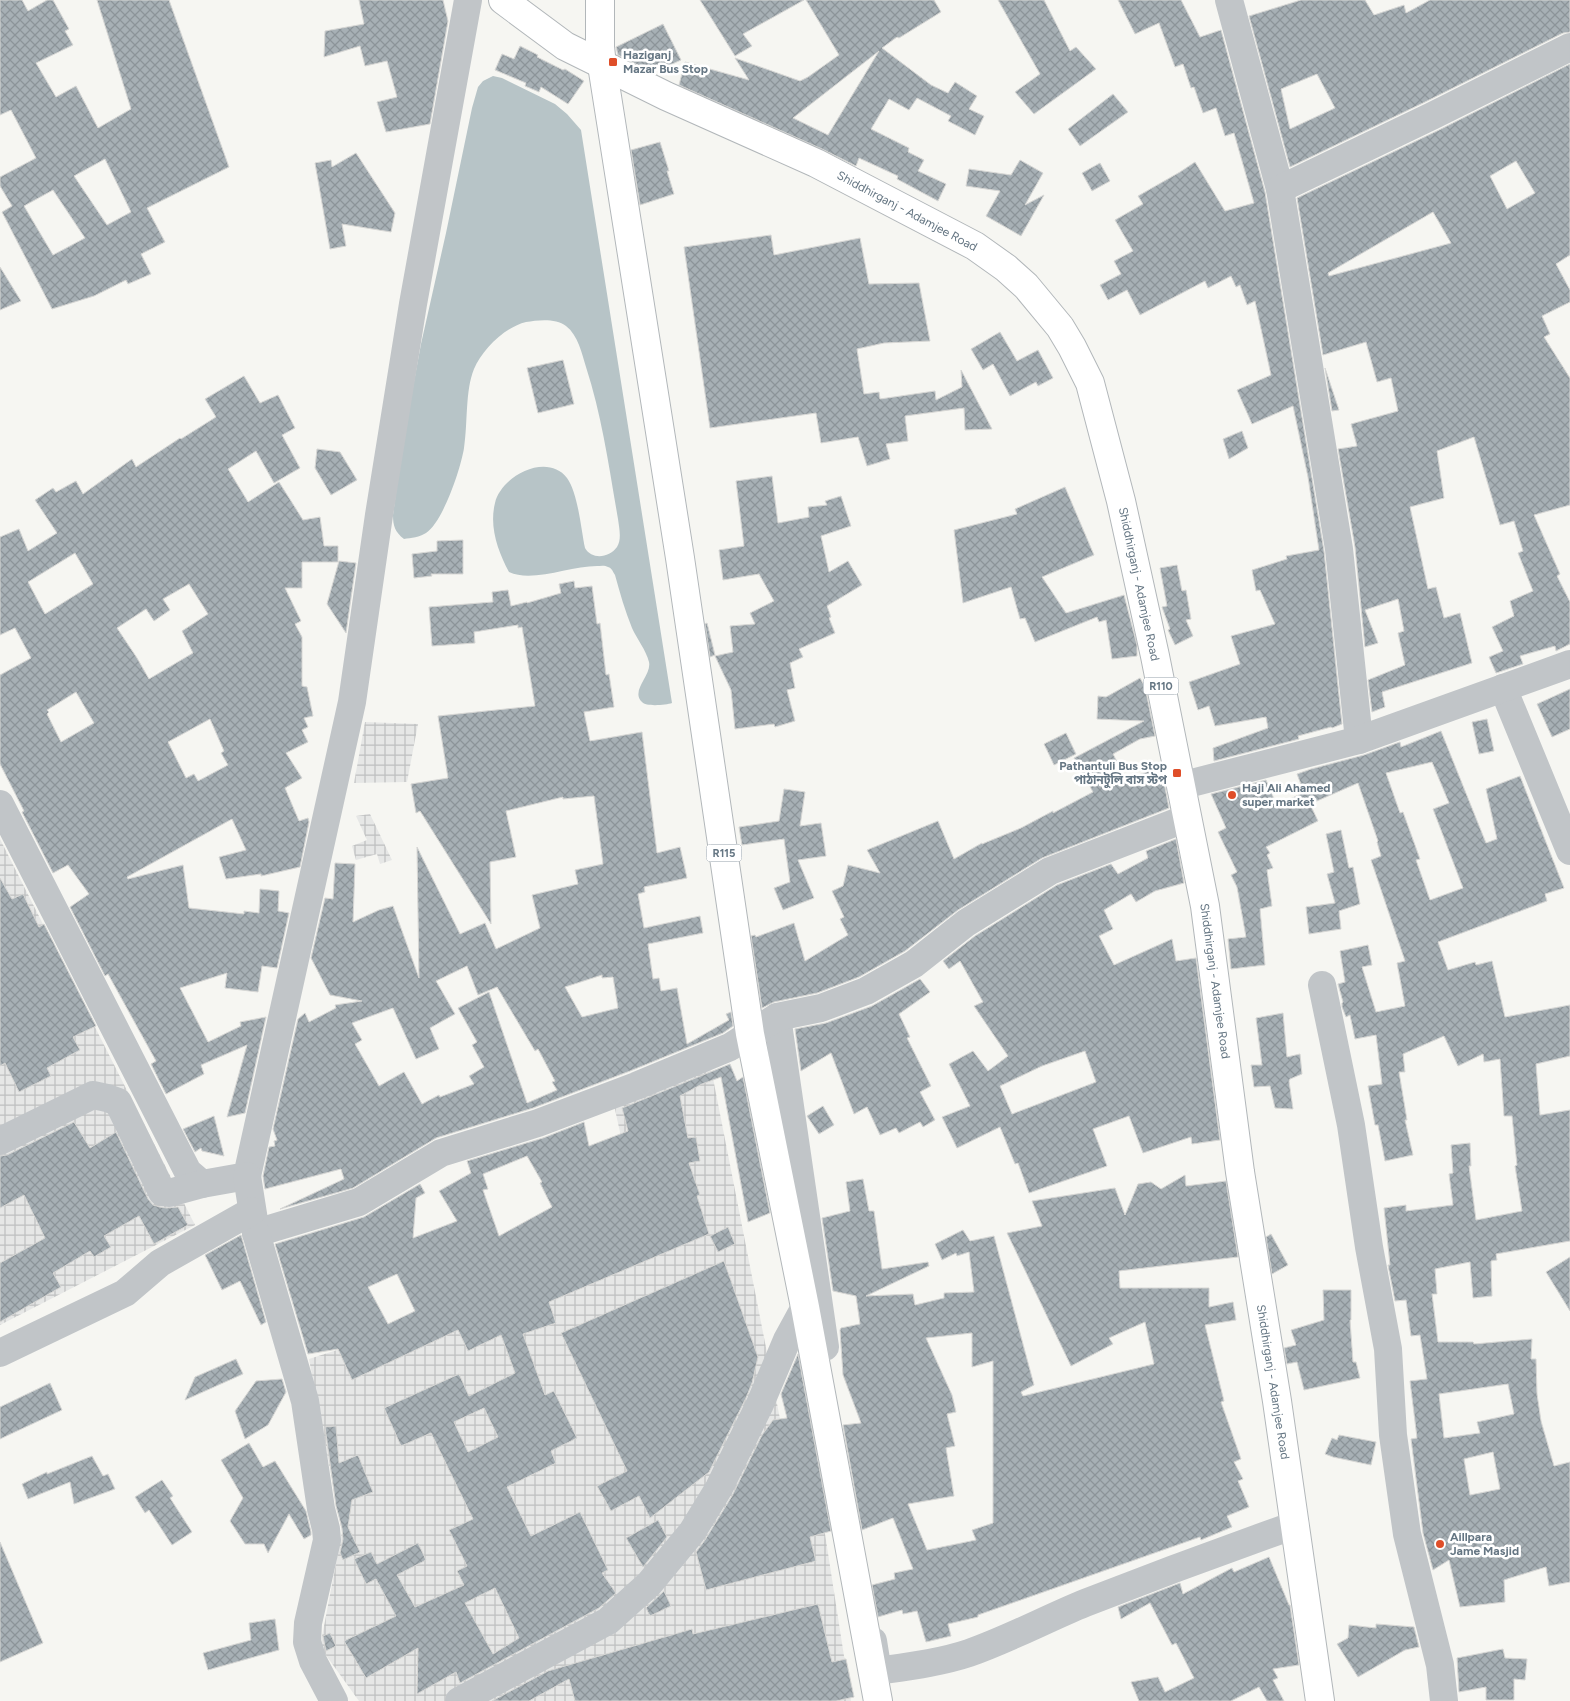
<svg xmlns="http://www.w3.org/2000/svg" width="1570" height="1701" font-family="Figtree,'Noto Sans Bengali',sans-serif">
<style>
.industrial{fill:url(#industrial-grid)}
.water{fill:#b7c4c7}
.building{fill:url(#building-cross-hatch);stroke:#d7d7d5;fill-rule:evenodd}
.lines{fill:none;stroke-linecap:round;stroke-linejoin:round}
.major-casing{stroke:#b2b7ba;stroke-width:30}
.minor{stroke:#c1c5c8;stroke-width:28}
.major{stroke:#fff;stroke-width:28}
.poi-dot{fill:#df4e29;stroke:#fff;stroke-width:2}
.labels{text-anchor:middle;stroke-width:5;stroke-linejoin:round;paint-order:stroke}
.shield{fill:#fff;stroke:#939fa8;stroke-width:1}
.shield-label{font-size:11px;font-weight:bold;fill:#657683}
.poi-label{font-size:12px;font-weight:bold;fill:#657683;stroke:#fff;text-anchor:start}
.street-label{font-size:12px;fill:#657683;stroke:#fff}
</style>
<defs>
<pattern id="industrial-grid" width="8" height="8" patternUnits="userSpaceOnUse" patternTransform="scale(1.25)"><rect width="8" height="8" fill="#e6e7e6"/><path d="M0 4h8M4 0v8" fill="none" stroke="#bec0c0"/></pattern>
<pattern id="building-cross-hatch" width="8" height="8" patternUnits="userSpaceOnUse" patternTransform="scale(1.25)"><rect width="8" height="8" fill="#a7b0b5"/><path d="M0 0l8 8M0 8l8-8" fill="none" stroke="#8c9499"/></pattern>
</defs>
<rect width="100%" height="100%" fill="#f6f6f2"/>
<g class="industrial">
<path d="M365 722 418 724 407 782 354 783Z"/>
<path d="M370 814 392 860 380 864 377 854 356 860 352 846 367 840 356 816Z"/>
<path d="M0 839 195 1225 0 1325Z"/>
<path d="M711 1068 782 1429 809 1431 851 1701H359L320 1647 342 1532 309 1359 496 1299 637 1209 614 1105Z"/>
</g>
<path class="water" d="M493 76 502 78 555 104 567 114 581 130 672 703C666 705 646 707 642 702 630 691 652 675 649 662 646 650 637 639 632 628 625 611 620 593 615 575 613 572 612 568 608 567 605 565 600 566 597 566 570 566 532 583 509 572 498 551 489 527 495 503 501 476 547 452 567 478 578 493 581 529 585 548 592 560 609 558 617 547 622 539 619 527 618 519 609 467 602 416 586 367 582 354 578 335 566 326 556 318 538 320 526 322 505 327 482 350 474 369 465 391 468 423 464 448 461 468 443 522 426 533 420 537 411 538 404 539 395 532 393 526 393 515L403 441 421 344 446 233 472 108 478 87 483 81Z"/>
<g class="building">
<path d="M0 0H22L28 11 47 0H53L69 29 65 31 73 45 36 63 56 97 76 86 98 128 131 109 97 0H169L229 167 147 208 165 242 141 254 151 274 128 284 126 280 94 296 52 309 2 212 12 206 0 186V177L36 158 11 110 0 115ZM105 159 131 212 107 225 74 176ZM53 190 85 238 53 255 24 206Z"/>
<path d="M359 0H443L448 21 430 124 386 132 377 102 397 97 387 61 365 66 360 46 324 57 325 31 364 24Z"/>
<path d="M700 0H804L743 34 752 46 735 56Z"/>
<path d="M806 0H934L941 12 899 38 897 37 882 48 931 85 948 93 955 82 977 96 969 109 984 116 975 135 948 121 951 116 917 98 909 110 889 99 871 129 909 148 908 152 924 160 918 171 946 184 938 201 897 179 898 176 859 158 856 166 822 149 679 85 685 62 749 80 735 58 800 81 808 77 839 55ZM879 51 828 135 793 118Z"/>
<path d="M998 0H1044L1070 51 1076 47 1096 69 1034 114 1015 92 1040 74Z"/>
<path d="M1118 0H1181L1200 37 1221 30 1265 192 1324 551 1342 724 1332 728 1331 727 1298 736 1299 739 1214 761 1213 748 1268 728 1266 717 1215 726 1209 706 1198 710 1189 682 1240 664 1231 636 1275 624 1260 590 1256 591 1252 570 1287 559 1286 556 1319 550 1308 477 1293 406 1252 424 1237 390 1271 375 1255 301 1247 305 1240 285 1236 287 1231 276 1208 288 1205 281 1140 315 1127 290 1108 300 1100 285 1121 274 1114 261 1133 251 1115 220 1143 204 1138 196 1180 172 1195 162 1225 211 1254 203 1234 133 1225 136 1216 108 1203 113 1194 87 1191 88 1183 64 1175 67 1159 23 1135 34Z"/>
<path d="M1301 0H1365L1374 15 1404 5 1406 13 1430 0H1570V32L1563 33 1425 102 1290 167 1249 16ZM1317 74 1335 108 1290 129 1281 89Z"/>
<path d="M663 24 681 60 659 70 657 65 648 70 618 55 616 47Z"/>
<path d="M520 46 538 55 537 57 563 70 565 69 584 81 568 104 541 87 539 92 525 86 526 83 495 70 502 54 514 59Z"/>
<path d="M1570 64V255L1556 264 1570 290V302L1542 316 1550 334 1544 337 1570 378V505L1534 515 1560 574 1557 576 1570 602V644L1556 651 1555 646 1520 656 1523 664 1496 673 1489 657 1503 651 1492 627 1514 616 1510 601 1533 591 1518 553 1523 551 1514 521 1500 525 1474 437 1437 451 1444 498 1410 507 1428 589 1436 587 1444 618 1460 613 1472 663 1382 692 1385 707 1372 712 1368 680 1405 665 1398 633 1404 631 1398 599 1365 610 1378 643 1365 647 1355 547 1338 449 1357 446 1351 424 1398 411 1391 378 1377 382 1366 342 1323 355 1297 198 1439 130ZM1516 161 1535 193 1507 209 1490 176ZM1433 212 1451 243 1329 276 1328 273Z"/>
<path d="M1113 94 1128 112 1080 146 1068 129Z"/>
<path d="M660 142 669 171H667L674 194 640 205 631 150Z"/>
<path d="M356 153 395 213 391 232 342 224 346 246 330 249 315 163 331 160 332 167Z"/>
<path d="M1020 160 1043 173 1025 205 1044 195 1021 236 986 216 1000 191 966 186 969 169 1011 175Z"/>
<path d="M1100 163 1110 181 1092 191 1082 173Z"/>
<path d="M771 235 774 255 860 238 869 284 919 283 930 341 884 343 857 349 864 394 879 392 880 399 935 391 936 400 962 387 961 370 992 429 965 430 964 408 905 416 908 441 886 444 890 459 867 466 858 437 821 443 816 413 710 428 684 247Z"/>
<path d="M0 267 21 301 0 310Z"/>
<path d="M1000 332 1017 361 1038 350 1053 378 1038 386 1036 382 1010 396 993 364 983 370 971 349Z"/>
<path d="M563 360 574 404 538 413 527 368Z"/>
<path d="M1325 368 1339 410 1332 411Z"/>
<path d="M244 376 260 403 278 395 295 428 282 435 300 468 274 483 256 451 228 469 248 502 279 482 303 520 320 517 324 546H338V562H302V588H285L301 621 295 624 302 637V686L307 687 313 716 304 718 308 727 302 730 308 742 286 753 302 778 285 788 299 821 308 818 309 822 300 867 261 876V874L226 879 219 857 246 850 232 819 127 877 128 879 183 865 189 908 244 914V911L259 913 260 889 279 891 278 911 289 913 277 968 262 966 258 992 225 988 227 973 180 988 208 1042 241 1026 240 1022 266 1017 245 1113 227 1117 247 1045 201 1065 204 1074 166 1094 151 1064 156 1061 108 974 105 976 70 907 89 894 68 865 53 873 22 812 24 811 0 764V675L31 658 15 628 0 635V537L19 529 28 551 57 533 35 500 53 488 56 492 76 481 83 494 132 459 136 467 180 438 181 439 216 417 205 399ZM75 553 93 584 45 614 28 582ZM189 584 208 614 182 631 193 653 149 679 137 658 117 628 146 609 154 621 170 610 163 599ZM76 692 94 723 61 742 47 714 49 712 47 710ZM210 719 224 751 221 753 228 765 198 781 194 774 186 778 168 742Z"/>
<path d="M1242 431 1248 448 1229 459 1223 439Z"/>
<path d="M317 449 340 452 357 480 331 495 315 468Z"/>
<path d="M772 476 778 523 809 517 808 507 827 505 825 501 841 496 851 526 821 536 829 572 848 561 862 585 827 606 831 617 829 618 835 633 799 649 803 657 790 663 795 688 787 690 795 721 775 727 774 724 735 729 731 690 715 656 733 652 730 626 755 624 750 613 774 601 759 574 723 580 719 550 744 546 736 481Z"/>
<path d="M1065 487 1094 555 1042 577 1066 613 1124 595 1137 645V656L1112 659 1106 620 1099 622 1097 617 1035 642 1025 618 1020 619 1011 587 963 603 954 530 1017 514 1015 509Z"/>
<path d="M463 540V574H431L432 576 414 578 412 554 437 551V541Z"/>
<path d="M339 561 356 563 346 633 327 604Z"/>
<path d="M1177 565 1182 591 1186 590 1191 619 1186 620 1193 636 1175 645 1168 630 1170 629 1162 607 1167 606 1160 568Z"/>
<path d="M574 581 575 588 592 586 597 624 600 623 606 675 609 674 614 707 584 712 590 741 642 732 657 853 680 847 687 878 644 887 645 892 638 894 644 928 700 916 703 933 648 944 653 979 659 978 661 991 677 988 687 1044 729 1020 726 1014 731 1012 733 1026 723 1033 630 1071 533 1108 436 1138 353 1188 280 1209 344 1179 341 1169 265 1189 263 1176 269 1147 275 1146 274 1141 277 1140 273 1129 298 1019 305 1013 309 1022 336 1008 335 1005 362 1001 330 995 311 958 325 898 333 899 335 863 355 864 353 922 379 910 393 906 419 978 417 847 460 934 485 923 496 949 540 928 532 895 578 884 575 870 603 864 594 796 563 799V797L506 811 516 857 490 862 491 924 420 811 416 813 411 784 448 778 438 716 535 706 522 627 518 628V625L474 632 475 643 432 646 429 607 493 602 492 592 508 590 511 606 527 602V603L561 593 559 584ZM467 966 478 995 497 987 535 1051 538 1049 555 1081 552 1082 557 1090 527 1103 489 992 458 1008 477 1042 472 1045 484 1067 469 1076 474 1084 440 1097 439 1095 422 1104 404 1072 379 1086 355 1044 362 1040 352 1023 393 1008 416 1059 439 1049 430 1028 455 1014 436 981ZM602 975V978L613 977 618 1008 582 1017 565 987Z"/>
<path d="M707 623 715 655 710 657 705 624Z"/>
<path d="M1140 678 1145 687 1155 736 1140 739 1113 754 1126 779 1161 767 1169 808 1042 858 958 910 905 951 859 977 817 993 774 1002 762 1008 751 936 755 935 756 937 794 923 805 961 848 935 840 919 844 917 832 891 843 886 848 865 880 873 867 850 938 821 954 859 982 843V844L1021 828 1053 811V813L1093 792 1074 758 1144 721 1097 719 1098 696 1106 697Z"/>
<path d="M1570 689V729L1552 737 1537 704Z"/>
<path d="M1487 719 1494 751 1479 754 1472 722Z"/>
<path d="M1441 731 1486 843 1497 839 1486 789 1520 776 1564 888 1545 894 1547 901 1438 942 1448 970 1475 962 1476 965 1492 961 1505 1017 1570 1005V1056L1536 1064 1540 1115 1570 1110V1241L1496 1254 1497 1260 1491 1261 1492 1296 1473 1298 1470 1262 1435 1269 1437 1294H1432L1438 1342H1473L1474 1344 1532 1339 1531 1359H1536L1537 1394 1541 1421 1554 1466 1570 1462V1582L1549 1586 1546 1567 1504 1580 1505 1602 1460 1607 1449 1560 1433 1570 1423 1533 1411 1439 1417 1438 1410 1381 1427 1379 1420 1335 1411 1336 1406 1300 1395 1301 1388 1265H1390L1384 1208 1406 1205V1211L1453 1205 1449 1174 1453 1173 1451 1145 1470 1143 1471 1166H1469L1476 1220 1522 1211 1515 1166 1517 1165 1512 1116H1504L1500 1059 1484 1062 1483 1054 1458 1066 1444 1036 1403 1054 1405 1072H1399L1407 1120H1405L1413 1155 1385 1161 1378 1125H1375L1368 1086 1382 1084 1376 1035 1355 1039 1350 1015 1346 1017 1342 1007V1003L1343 1002 1338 984 1345 982 1340 951 1368 945 1372 965 1362 967 1376 1012 1405 1006 1397 963 1405 961 1371 860 1381 856 1377 842 1378 841 1358 783 1310 804 1318 821 1266 847 1270 853 1267 855 1273 868 1267 870 1272 906 1260 909 1265 965 1231 969 1228 939 1246 937 1237 887 1231 875 1237 872 1218 832 1226 828 1211 794 1266 780 1277 806 1304 792 1297 774 1311 769 1364 755 1400 742 1401 747ZM1432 762 1449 803 1433 809 1463 888 1430 900 1416 860 1420 859 1403 812 1400 813 1386 773ZM1508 1384 1514 1414 1477 1422 1480 1433 1444 1438 1439 1394ZM1493 1452 1500 1489 1470 1495 1464 1459Z"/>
<path d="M1066 733 1076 754 1054 765 1044 744Z"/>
<path d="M784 789 805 792 800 826 821 823 826 856 798 860 814 898 783 910 774 888 790 882 784 839 742 845 739 827 779 821Z"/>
<path d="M1341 830 1349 868 1353 867 1360 904 1339 911 1341 929 1309 934 1306 907 1335 903 1327 874 1334 872 1326 834Z"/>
<path d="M1176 839 1184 883 1155 891 1136 902 1131 894 1104 910 1113 929 1099 936 1114 965 1172 939 1176 961 1196 958 1220 1140 1192 1144 1191 1137 1143 1153 1129 1116 1093 1129 1107 1166 1029 1193 1018 1163 1015 1164 1000 1127 957 1148 942 1117 970 1106 949 1064 973 1051 988 1071 1008 1056 974 1006 983 1002 960 961 949 969 943 961 975 936 1057 885 1111 864 1118 874 1148 858 1146 851ZM1085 1051 1096 1082 1012 1114 1000 1086 1042 1066Z"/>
<path d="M0 878 12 899 23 894 39 927 44 924 96 1026 73 1037 80 1050 47 1068 51 1076 19 1092 5 1063 0 1066Z"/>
<path d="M920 979 930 992 899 1014 910 1037 907 1038 931 1086 920 1092 935 1120 923 1127 920 1122 899 1133 896 1128 880 1135 867 1107 854 1114 831 1053 801 1071 795 1029 826 1023 872 1006Z"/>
<path d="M1283 1013 1287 1057 1300 1054 1302 1074 1290 1079 1289 1081 1293 1109 1275 1108 1270 1086 1254 1087 1251 1065H1262L1256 1018Z"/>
<path d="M730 1064 737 1081 743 1077 770 1213 748 1222 721 1077 702 1084 680 1096 688 1138 696 1137 700 1161 689 1163 700 1195 697 1196 709 1234 549 1302 556 1323 523 1334 545 1395 554 1391 577 1438 551 1451 556 1463 507 1487 531 1536 580 1512 608 1570 602 1573 616 1593 599 1608 460 1683 456 1672 417 1694 418 1648 366 1678 344 1641 396 1616 376 1579 366 1584 354 1559 371 1552 377 1564 418 1543 426 1560 397 1575 415 1607 464 1585 457 1571 467 1566 449 1530 473 1519 431 1433 401 1446 384 1408 459 1374 469 1396 515 1373 501 1335 468 1351 458 1330 352 1380 338 1349 308 1354 275 1244 364 1217 420 1184 425 1193 416 1198 413 1238 457 1221 439 1191 471 1173 467 1161 543 1138 584 1122 589 1146 628 1131 622 1108ZM527 1156 542 1182 540 1183 552 1207 499 1236 483 1190 488 1189 483 1174ZM397 1274 415 1311 388 1324 368 1287ZM484 1408 498 1437 468 1452 454 1422ZM495 1588 519 1638 493 1654 465 1603Z"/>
<path d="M823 1106 834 1125 819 1134 807 1116Z"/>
<path d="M214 1116 224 1156 202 1151 201 1148 195 1152 183 1129Z"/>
<path d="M74 1122 90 1148 116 1132 148 1199 153 1205 160 1207 167 1208 178 1207 188 1225 154 1244 139 1216 104 1236 111 1247 94 1257 90 1251 53 1273 61 1287 0 1322V1263L45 1238 24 1195 0 1208V1156L7 1155Z"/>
<path d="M1185 1175 1186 1186 1226 1181 1238 1257 1119 1271 1120 1288H1209V1307L1233 1302 1236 1320 1205 1325 1224 1401 1221 1402 1241 1459 1234 1462 1243 1479 1238 1481 1249 1507 1227 1516 1232 1527 1201 1540 1200 1537 978 1615V1617L948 1624 951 1636 926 1642 917 1611 903 1614 902 1610 878 1617 872 1585 895 1579 894 1573 913 1569 893 1518 862 1530 843 1425 861 1423 843 1375 840 1330 841 1328 860 1324 856 1296 833 1291 822 1218 850 1211 846 1182 863 1179 869 1211H874L882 1269 928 1262 929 1266 866 1296 913 1294 915 1305 944 1298V1293L974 1292 969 1252 957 1256 956 1253 942 1260 935 1244 963 1230 970 1241 994 1236 1034 1385 1021 1392 1023 1396 1154 1364 1145 1322 1109 1338 1113 1344 1071 1366 1007 1233 1042 1226 1032 1201 1115 1188 1125 1215 1138 1184 1151 1182 1161 1189ZM972 1333V1367L993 1361V1523L972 1530 976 1540 927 1550 908 1504 954 1496 946 1448 955 1446 947 1414 956 1412 952 1395 926 1338Z"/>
<path d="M728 1227 735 1244 718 1252 710 1236Z"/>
<path d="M1271 1234 1288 1265 1272 1274 1266 1237Z"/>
<path d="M241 1235 266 1322 261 1325 240 1281 222 1290 205 1255Z"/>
<path d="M1570 1257V1311L1546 1272Z"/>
<path d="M724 1261 758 1357 752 1383 746 1398 709 1472 650 1518 639 1496 611 1511 597 1486 627 1471 561 1333Z"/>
<path d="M1323 1290H1351V1320H1350L1353 1362H1356L1360 1378 1304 1390 1297 1362 1287 1364 1284 1348 1296 1345 1291 1330 1324 1320Z"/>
<path d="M798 1354 831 1531 810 1537 816 1561 706 1590 696 1552 705 1540 732 1496 762 1435 773 1420 787 1418 781 1394Z"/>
<path d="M236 1359 243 1374 185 1400 195 1377Z"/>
<path d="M282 1379 286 1392 268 1425 245 1439 235 1411 256 1381Z"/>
<path d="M50 1383 62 1410 0 1439V1407Z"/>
<path d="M336 1426 339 1463 358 1455 373 1492 352 1500 348 1527 360 1552 343 1560 340 1553 343 1539 342 1528 336 1506 325 1427Z"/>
<path d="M1339 1435 1376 1442 1371 1465 1333 1457 1325 1454 1332 1438 1337 1440Z"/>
<path d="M249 1443 263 1467 275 1461 306 1511 311 1532V1535L304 1539 289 1514 268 1553 264 1544H245L230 1521 243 1498 221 1460Z"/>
<path d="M92 1456 103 1476 108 1474 115 1489 74 1504 70 1482 28 1499 22 1484 47 1472V1474Z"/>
<path d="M162 1480 173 1496 170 1498 192 1532 172 1545 149 1510 145 1513 135 1497Z"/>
<path d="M658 1520 667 1537 643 1567 626 1538Z"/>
<path d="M0 1542 43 1643 0 1662Z"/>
<path d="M1269 1557 1289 1605H1290L1299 1665 1273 1669 1278 1678 1273 1680 1284 1701H1267L1259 1687 1231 1701H1139L1131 1682 1158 1677 1165 1692 1194 1678 1176 1643 1172 1645 1150 1603 1121 1619 1118 1607 1180 1583 1183 1594 1232 1568 1234 1572Z"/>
<path d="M664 1591 671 1606 650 1616 646 1608Z"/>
<path d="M818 1604 832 1662 846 1659 854 1697 836 1701H575L569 1679 529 1701H492L548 1671 692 1629 693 1634Z"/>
<path d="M275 1619 279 1650 208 1670 203 1653 251 1640 249 1623Z"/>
<path d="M1376 1624 1414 1627 1419 1647 1405 1650 1358 1677 1337 1644 1348 1638 1349 1625 1376 1628Z"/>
<path d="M330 1633 336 1646 326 1651 323 1636Z"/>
<path d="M1503 1649 1505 1658 1527 1659 1525 1680 1514 1679V1700H1486V1687L1459 1692 1457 1658Z"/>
</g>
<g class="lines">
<g class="major-casing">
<g id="major">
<path d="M503 0 565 46 666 96 816 163 975 246 1006 268 1026 286 1060 327 1072 347 1090 383 1121 501 1155 656 1205 906 1240 1172 1277 1401 1320 1701"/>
<path d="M600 0V47L602 65 680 558 750 1034 805 1307 878 1701"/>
</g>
</g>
<g class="minor">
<path d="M1229 0 1280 189 1339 549 1359 740"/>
<path d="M1280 189 1432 116 1570 47"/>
<path d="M1503 688 1570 851"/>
<path d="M1180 786 1359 740 1570 664"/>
<path d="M0 804 188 1172 202 1184"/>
<path d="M1322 985 1351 1125 1369 1247 1388 1349 1393 1435 1407 1534 1440 1665 1444 1701"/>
<path d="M777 1017 825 1347"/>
<path d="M0 1141 93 1095 107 1098 118 1102 162 1192 169 1193 202 1184 247 1176 352 702 379 515 413 304 468 0"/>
<path d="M247 1176 256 1233 359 1202 441 1153 538 1123 636 1086 730 1047 777 1017 821 1008 866 991 914 964 966 923 1050 871 1187 818"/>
<path d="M256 1233 305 1401 321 1509 326 1529 327 1540 308 1623 307 1642 313 1661 334 1701"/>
<path d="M0 1353 125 1293 160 1263 252 1211"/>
<path d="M873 1641 877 1666 879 1669 884 1670C912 1666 942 1662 969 1653 1009 1639 1046 1619 1085 1603 1154 1576 1224 1550 1295 1525"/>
<path d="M459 1701 608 1621 649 1584 692 1532 719 1488 760 1404 787 1340 805 1307"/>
</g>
<use href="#major" class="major"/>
</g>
<g class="poi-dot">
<rect x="608" y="57" width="10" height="10" rx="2.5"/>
<rect x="1172" y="768" width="10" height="10" rx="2.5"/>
<circle cx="1232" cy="795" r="5"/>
<circle cx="1440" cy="1544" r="5"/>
</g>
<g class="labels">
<g class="shield">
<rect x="1143.5" y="677.5" width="35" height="17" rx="4"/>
<rect x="706.5" y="844.5" width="35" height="17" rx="4"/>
</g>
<g class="shield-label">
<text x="1161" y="690">R110</text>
<text x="724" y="857">R115</text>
</g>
<g class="poi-label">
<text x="623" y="59">Haziganj<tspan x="623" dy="14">Mazar Bus Stop</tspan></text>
<text x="1167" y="770" text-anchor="end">Pathantuli Bus Stop<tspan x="1167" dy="14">পাঠানটুলি বাস স্টপ</tspan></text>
<text x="1242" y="792">Haji Ali Ahamed<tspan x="1242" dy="14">super market</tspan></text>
<text x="1450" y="1541">Aillpara<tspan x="1450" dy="14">Jame Masjid</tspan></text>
</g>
<g class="street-label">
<text transform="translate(907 211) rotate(28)" y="4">Shiddhirganj - Adamjee Road</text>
<text transform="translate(1139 584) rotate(78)" y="4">Shiddhirganj - Adamjee Road</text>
<text transform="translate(1215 981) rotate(82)" y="4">Shiddhirganj - Adamjee Road</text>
<text transform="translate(1273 1382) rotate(81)" y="4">Shiddhirganj - Adamjee Road</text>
</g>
</g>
</svg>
